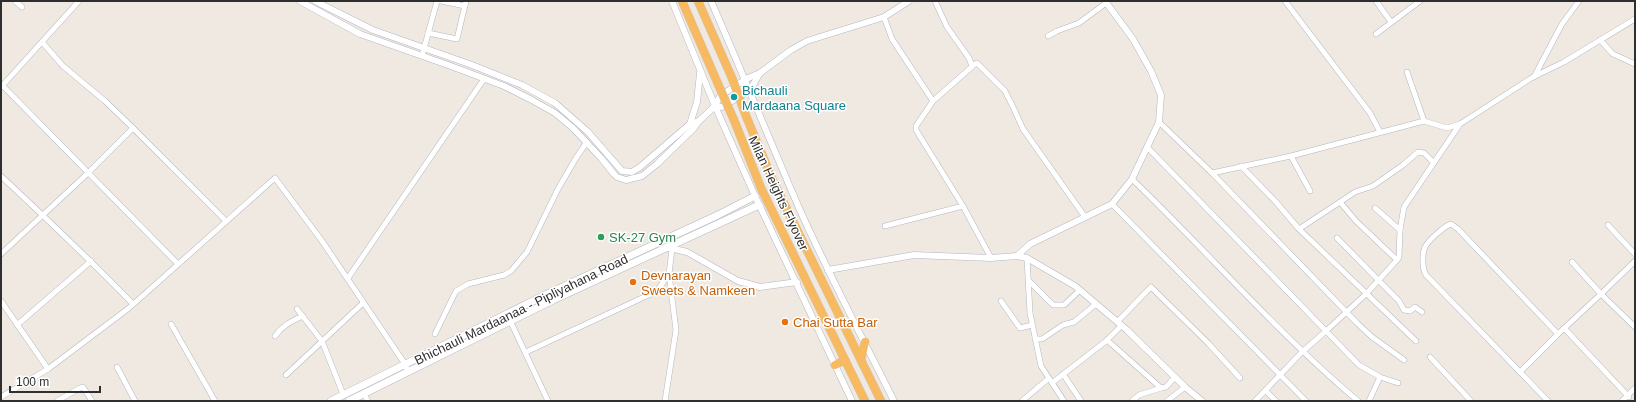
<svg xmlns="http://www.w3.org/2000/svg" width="1636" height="402" font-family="Helvetica,sans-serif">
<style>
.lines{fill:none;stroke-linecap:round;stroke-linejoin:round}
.minor-casing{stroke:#b4b7c1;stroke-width:6}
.tertiary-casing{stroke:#b4b7c1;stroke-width:7}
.secondary-casing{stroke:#b4b7c1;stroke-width:8}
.trunk-casing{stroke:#c9c9c9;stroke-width:9}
.minor{stroke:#fff;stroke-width:5}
.tertiary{stroke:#fff;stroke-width:6}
.secondary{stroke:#fff;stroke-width:7}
.trunk{stroke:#f8ba60;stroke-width:8}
.trunk-bridge-casing{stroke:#c9c9c9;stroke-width:9;stroke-linecap:butt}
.trunk-bridge{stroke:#f8ba60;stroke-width:8}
.culture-dot{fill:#0f9aa8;stroke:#fff;stroke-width:1.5}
.leisure-dot{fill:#2e9e5b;stroke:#fff;stroke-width:1.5}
.food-dot{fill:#e8710a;stroke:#fff;stroke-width:1.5}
.labels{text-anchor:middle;stroke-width:3;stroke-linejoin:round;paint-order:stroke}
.culture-label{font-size:13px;fill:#0d838f;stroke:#fff;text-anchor:start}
.street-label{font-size:13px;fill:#2e2e2e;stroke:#fff}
.leisure-label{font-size:13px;fill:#27864d;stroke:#fff;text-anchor:start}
.food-label{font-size:13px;fill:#c56008;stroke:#fff;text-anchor:start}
</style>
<rect width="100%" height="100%" fill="#efe9e1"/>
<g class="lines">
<g class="minor-casing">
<g id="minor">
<path d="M15 1 22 7"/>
<path d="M441 1 465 6"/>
<path d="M935 1 947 27 969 58 972 66"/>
<path d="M1285 1 1370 113 1380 132"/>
<path d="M1376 1 1391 22"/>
<path d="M884 17 892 39 933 101"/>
<path d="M428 33 457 39 466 1"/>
<path d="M1376 34 1420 1"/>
<path d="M1048 36 1057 31 1079 23 1106 3"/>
<path d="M1600 40 1613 54 1635 64"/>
<path d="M42 42 63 66 105 101 133 128 226 221"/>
<path d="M422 56 437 1"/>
<path d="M1407 72 1424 121"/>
<path d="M1534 77 1562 24 1579 1"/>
<path d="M2 85 178 264"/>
<path d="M1 87 79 1"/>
<path d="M1159 122 1212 173 1291 156 1424 121 1447 128 1460 124 1533 77 1564 62 1635 19"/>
<path d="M1147 147 1326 331 1302 352 1255 401"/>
<path d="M1291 156 1310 191"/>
<path d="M1241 166 1275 201 1299 229 1416 341"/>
<path d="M1212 173 1358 324 1372 337 1404 360"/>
<path d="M1 176C46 218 90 260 133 304"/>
<path d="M1132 179C1208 252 1277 333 1358 401"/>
<path d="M1340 202 1355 192 1373 186 1403 165 1418 152 1424 153 1434 163"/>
<path d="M1112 204 1306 401"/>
<path d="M1375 208 1400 230"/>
<path d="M1608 225 1635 254"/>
<path d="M885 226 963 206"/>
<path d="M1299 229 1340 202 1356 221 1397 260"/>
<path d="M1337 238 1399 301 1404 310 1410 311 1415 307 1422 312"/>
<path d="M1 254 88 173 133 128"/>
<path d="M991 258 963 206 916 130V126L933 101 975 64 977 63 1005 91 1014 109 1023 129 1085 217"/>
<path d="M1027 258 1030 313 1041 366 1064 401"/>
<path d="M1572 262 1601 294 1635 261"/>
<path d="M348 278 484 79"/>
<path d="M1029 281 1053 305H1064L1080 290"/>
<path d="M1 301 48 369 1 397"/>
<path d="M1001 301 1020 328 1032 325"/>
<path d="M297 309 322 341 343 394"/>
<path d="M507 314 548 401"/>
<path d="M1117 322 1151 287 1208 343 1240 378"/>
<path d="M171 324 215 401"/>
<path d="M17 325 91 261"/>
<path d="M1564 328 1629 397"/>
<path d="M435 334 456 291 468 284 504 275 511 271 527 252 558 189 576 158 587 142"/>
<path d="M275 336C283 325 290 322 303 316"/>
<path d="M1035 339H1042L1063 325 1074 322 1096 304"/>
<path d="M1107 340 1161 388 1139 395 1132 401"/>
<path d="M526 352 657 291 669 274"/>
<path d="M1430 357 1471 401"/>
<path d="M117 367 135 401"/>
<path d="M48 369 129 308 275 178 322 241 405 364 408 372"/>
<path d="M1520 372 1558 334"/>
<path d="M1063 374 1081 401"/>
<path d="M286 375 363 303"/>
<path d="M1380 377 1398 383"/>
<path d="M1052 383 1106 341 1122 325"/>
<path d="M1161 388 1166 387 1175 377"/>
<path d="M1266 391 1276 401"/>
<path d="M364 394 368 401"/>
<path d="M57 401 80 388 83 387 92 401"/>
<path d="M665 401 676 330 669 274 672 249"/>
<path d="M1022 401 1048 379"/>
<path d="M1167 401 1185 387"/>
<path d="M1369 401 1380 377 1359 365 1326 331 1366 294 1397 260 1399 257 1400 230 1404 207 1460 124"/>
<path d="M1548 401 1426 275C1422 268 1422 254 1425 247 1428 241 1444 226 1451 224L1458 229 1558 334 1601 294 1635 327"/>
<path d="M1622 401 1635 388"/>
</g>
</g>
<g class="tertiary-casing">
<g id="tertiary">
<path d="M300 1 360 34 448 65 504 86 530 99 555 113 573 128 601 158 614 174 617 177 626 180 642 176 657 164 694 128 699 121 715 106 720 96 746 79 760 73 791 50 807 41 884 17 909 1"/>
<path d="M315 1 373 30 472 65 522 85 555 103 588 132 622 171 632 172 640 167 690 124 699 121"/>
<path d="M672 1 715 106 755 196 852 401"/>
<path d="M711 1C741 69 769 139 799 208 828 273 862 337 894 401"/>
<path d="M715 106 722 107 750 90 760 73"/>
<path d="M690 124 697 102 700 73"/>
<path d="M666 247 687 252 738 281 760 287 797 282"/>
<path d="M1017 256 1030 244 1112 204 1132 179 1159 122 1161 95 1151 71 1133 39 1105 1"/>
<path d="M828 270 914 255 991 258 1017 256 1027 258 1075 286 1127 330 1185 387 1202 401"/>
</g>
</g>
<g class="secondary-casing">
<g id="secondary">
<path d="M331 401 543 296 718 215 755 196"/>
<path d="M349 401 553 300 759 205"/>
</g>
</g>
<g class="trunk-casing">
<g id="trunk">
<path d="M682 1 718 84"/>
<path d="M698 1 732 78"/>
<path d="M746 116 773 181 881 401"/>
<path d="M734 120 761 188 865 401"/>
<path d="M861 359 865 342"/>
<path d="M835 365 845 360"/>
</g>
</g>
<use href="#minor" class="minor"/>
<use href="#tertiary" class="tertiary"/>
<use href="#secondary" class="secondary"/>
<use href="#trunk" class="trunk"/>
<g class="trunk-bridge-casing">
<g id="trunk-bridge">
<path d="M732 78 746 116"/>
<path d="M718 84 734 120"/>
</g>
</g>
<use href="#trunk-bridge" class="trunk-bridge"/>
</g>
<circle class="culture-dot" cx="734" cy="97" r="4"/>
<circle class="leisure-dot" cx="601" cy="237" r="4"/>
<g class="food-dot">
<circle cx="633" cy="282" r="4"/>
<circle cx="785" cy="322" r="4"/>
</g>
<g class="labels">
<g class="culture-label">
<text x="742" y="95">Bichauli<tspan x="742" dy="15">Mardaana Square</tspan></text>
</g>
<g class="street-label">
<text transform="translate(779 193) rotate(65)" y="5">Milan Heights Flyover</text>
<text transform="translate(521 309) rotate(-26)" y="5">Bhichauli Mardaanaa - Pipliyahana Road</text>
</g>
<g class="leisure-label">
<text x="609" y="242">SK-27 Gym</text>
</g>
<g class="food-label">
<text x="641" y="280">Devnarayan<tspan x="641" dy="15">Sweets &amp; Namkeen</tspan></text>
<text x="793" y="327">Chai Sutta Bar</text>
</g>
</g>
<rect width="1636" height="402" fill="none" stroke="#2e2e2e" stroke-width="4"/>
<path d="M10 386v6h90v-6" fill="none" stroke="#2e2e2e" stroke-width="2"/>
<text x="16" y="386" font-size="12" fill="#2e2e2e" stroke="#ffffff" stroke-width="3" paint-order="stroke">100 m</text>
</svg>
